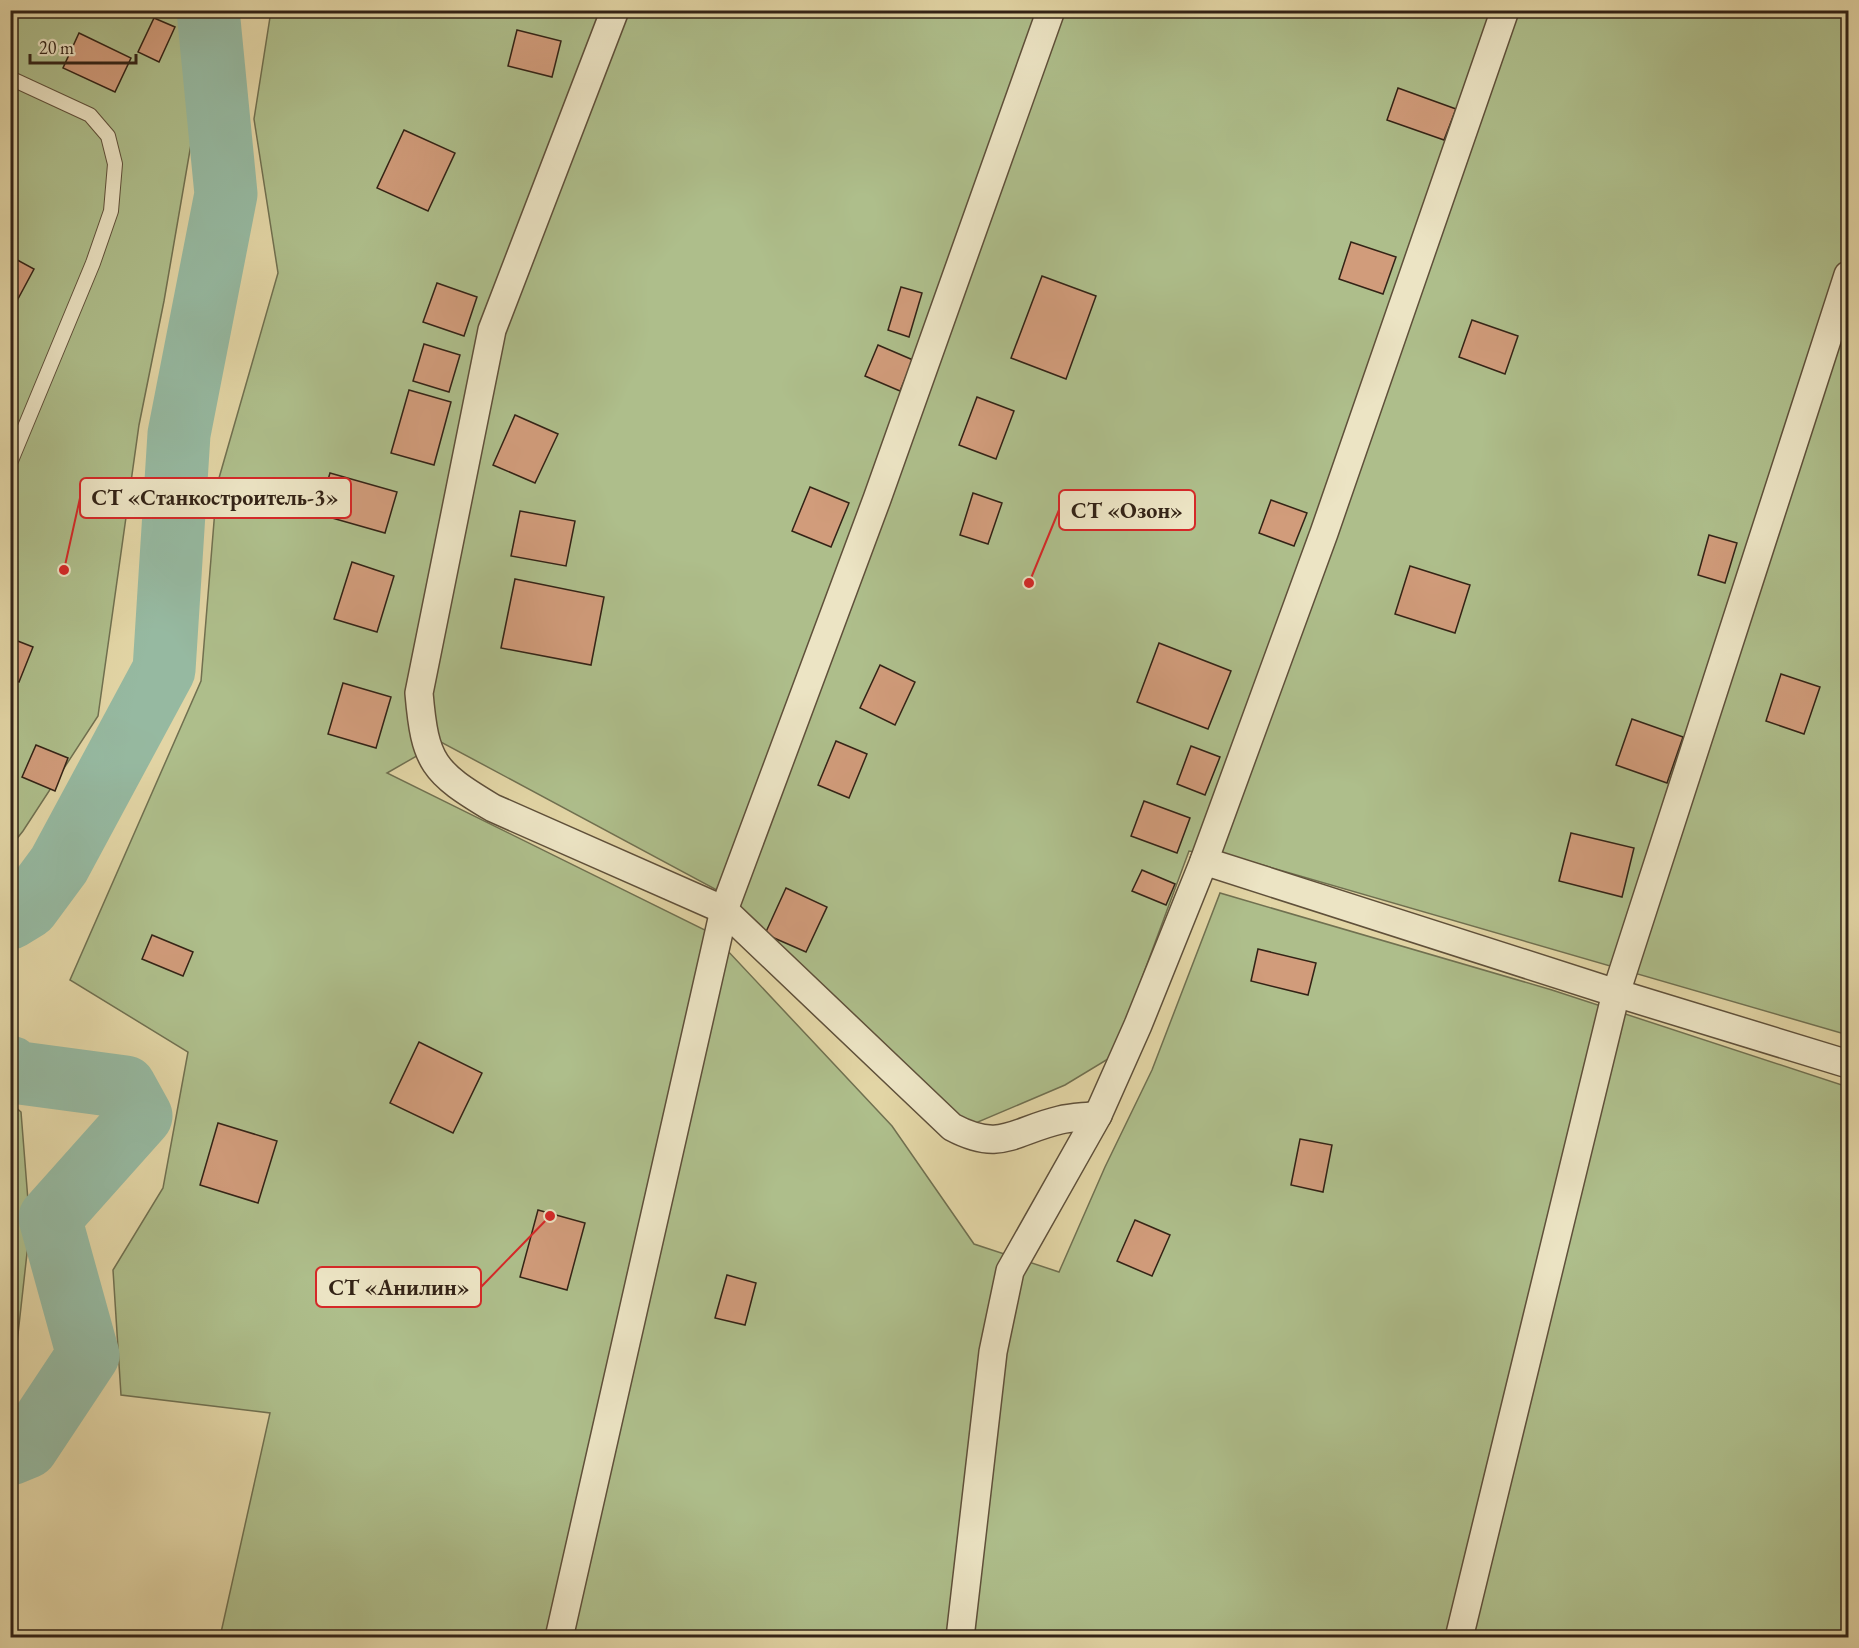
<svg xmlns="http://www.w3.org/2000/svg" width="1859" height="1648" font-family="'EB Garamond',serif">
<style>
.green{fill:#aebe8b;stroke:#707050;stroke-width:1.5}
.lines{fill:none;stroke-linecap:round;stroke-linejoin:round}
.river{stroke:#96b9a1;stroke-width:63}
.building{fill:#d19c7b;stroke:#332316;stroke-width:1.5}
.lane-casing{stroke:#5f503a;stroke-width:16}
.street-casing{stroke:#5f503a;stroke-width:30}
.lane{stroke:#ece4c4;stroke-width:14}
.street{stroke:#ece4c4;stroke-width:27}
.leader{fill:none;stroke:#d62828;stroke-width:2}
.callout-dot{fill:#d62828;stroke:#ece4c4;stroke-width:2}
.callout{fill:#ece4c4;stroke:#d62828;stroke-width:2}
.callout-label{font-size:22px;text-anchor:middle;font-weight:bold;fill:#332316}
</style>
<rect width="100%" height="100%" fill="#e2d5a5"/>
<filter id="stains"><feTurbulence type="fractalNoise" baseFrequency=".00333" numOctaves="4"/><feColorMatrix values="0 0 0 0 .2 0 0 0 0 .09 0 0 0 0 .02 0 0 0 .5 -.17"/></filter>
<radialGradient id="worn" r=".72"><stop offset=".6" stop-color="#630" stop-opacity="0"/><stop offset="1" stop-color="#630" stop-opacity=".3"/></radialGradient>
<g class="green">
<path d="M11 11H181L195 121 164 301 139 425 98 716 23 831 11 846Z"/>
<path d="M271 11H1848V1035L1245 860 1189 851 1113 1056 1065 1085 971 1125 909 1088 730 897 441 742 387 773 711 933 892 1126 974 1244 1059 1272 1105 1167 1152 1070 1220 893 1552 990 1848 1087V1637H220L270 1413 121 1395 113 1270 163 1188 188 1052 70 980 201 681 217 485 278 273 254 119Z"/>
<path d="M11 1103 21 1112 30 1226 15 1361 11 1367Z"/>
</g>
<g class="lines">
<g class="river">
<path d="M10 918 28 907 59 865 164 670 179 434 226 194 208 10"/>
<path d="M10 1067 13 1072 125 1087 141 1116 50 1218 88 1355 27 1447 10 1454"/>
</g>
</g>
<g class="building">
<path d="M154 18 175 27 159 62 138 52Z"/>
<path d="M517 30 561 41 552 77 508 66Z"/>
<path d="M79 33 131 58 115 92 63 68Z"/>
<path d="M1398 88 1456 109 1444 140 1387 120Z"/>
<path d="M404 130 455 153 428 211 377 188Z"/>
<path d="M1351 242 1396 257 1383 294 1339 279Z"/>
<path d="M10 256 34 269 12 310 10 309Z"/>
<path d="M1042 276 1096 296 1066 379 1011 358Z"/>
<path d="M437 283 477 297 464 336 423 322Z"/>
<path d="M901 287 922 293 909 337 888 330Z"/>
<path d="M1472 320 1518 336 1505 374 1459 357Z"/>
<path d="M424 344 460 355 449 392 413 381Z"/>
<path d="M878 345 913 360 900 391 865 376Z"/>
<path d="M409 390 451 402 434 465 391 453Z"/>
<path d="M977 397 1014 411 996 459 959 445Z"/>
<path d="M515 415 558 434 535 483 493 465Z"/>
<path d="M330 473 397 492 385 533 318 514Z"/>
<path d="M810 487 849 503 831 547 792 531Z"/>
<path d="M973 493 1002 503 988 544 960 535Z"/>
<path d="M1271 500 1307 513 1294 546 1259 533Z"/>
<path d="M520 511 575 521 566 566 511 556Z"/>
<path d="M1709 535 1737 543 1725 583 1698 575Z"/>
<path d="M352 562 394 576 377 632 334 619Z"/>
<path d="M1410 566 1470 585 1455 633 1395 614Z"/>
<path d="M515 579 604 597 591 665 501 648Z"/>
<path d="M10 638 33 647 19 682 10 678Z"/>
<path d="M1159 643 1231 671 1208 729 1137 702Z"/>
<path d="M880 665 915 682 895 725 860 708Z"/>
<path d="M1781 674 1820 687 1804 734 1766 721Z"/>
<path d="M343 683 391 697 376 748 328 734Z"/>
<path d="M1632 719 1683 737 1667 783 1616 765Z"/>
<path d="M836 741 867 754 849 798 818 785Z"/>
<path d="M36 745 68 758 55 791 22 777Z"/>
<path d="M1191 746 1220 757 1205 795 1177 784Z"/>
<path d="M1144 801 1190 818 1177 853 1131 836Z"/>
<path d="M1571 833 1634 848 1622 897 1559 881Z"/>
<path d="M1142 870 1175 884 1166 905 1132 891Z"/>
<path d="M786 888 827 907 806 952 765 934Z"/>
<path d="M152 935 193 952 183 976 142 959Z"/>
<path d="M1258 949 1316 963 1308 995 1251 981Z"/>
<path d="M419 1042 482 1073 453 1133 390 1103Z"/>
<path d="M218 1123 277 1141 258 1203 200 1185Z"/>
<path d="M1300 1139 1332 1145 1323 1192 1291 1185Z"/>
<path d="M538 1210 585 1223 567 1290 520 1277Z"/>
<path d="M1135 1220 1170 1235 1152 1276 1117 1261Z"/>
<path d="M727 1275 756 1283 745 1325 715 1318Z"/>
</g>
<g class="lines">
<g class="lane-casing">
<path id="lane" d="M10 78 90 115 108 136 115 164 111 211 93 263 10 463"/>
</g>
<g class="street-casing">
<g id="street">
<path d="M615 10 492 330 419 693C425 763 433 772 493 808L724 910 952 1127C1001 1153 1013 1131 1060 1120 1072 1117 1086 1117 1098 1115"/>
<path d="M1204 861 1616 993 1848 1064"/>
<path d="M559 1638 724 910 877 499 1051 10"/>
<path d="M960 1638 993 1352 1010 1271 1098 1115 1138 1025 1204 861 1324 533 1505 10"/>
<path d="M1459 1638 1616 993 1848 275"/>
</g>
</g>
<use href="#lane" class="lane"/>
<use href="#street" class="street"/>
</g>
<path class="leader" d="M64 570L80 498M1029 583L1059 510M550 1216L481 1287"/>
<g class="callout-dot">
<circle cx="64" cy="570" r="6"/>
<circle cx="1029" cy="583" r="6"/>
<circle cx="550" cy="1216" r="6"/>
</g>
<g class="callout">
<rect x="80" y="478" width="271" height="40" rx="6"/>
<rect x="1059" y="490" width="136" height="40" rx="6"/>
<rect x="316" y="1267" width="165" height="40" rx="6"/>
</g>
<g class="callout-label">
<text x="215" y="505">СТ «Станкостроитель-3»</text>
<text x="1127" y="518">СТ «Озон»</text>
<text x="399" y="1295">СТ «Анилин»</text>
</g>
<rect width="1859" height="1648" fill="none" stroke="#e2d5a5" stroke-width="36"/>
<rect x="12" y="12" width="1835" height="1624" fill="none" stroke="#332316" stroke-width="3"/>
<rect x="18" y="18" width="1823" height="1612" fill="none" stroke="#332316" stroke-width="1.5"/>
<path d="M30 54v9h106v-9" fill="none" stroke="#332316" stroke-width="3"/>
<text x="39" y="54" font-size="18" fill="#332316" stroke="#ece4c4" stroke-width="4.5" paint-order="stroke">20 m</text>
<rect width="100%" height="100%" filter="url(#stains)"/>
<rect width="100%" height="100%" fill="url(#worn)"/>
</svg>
